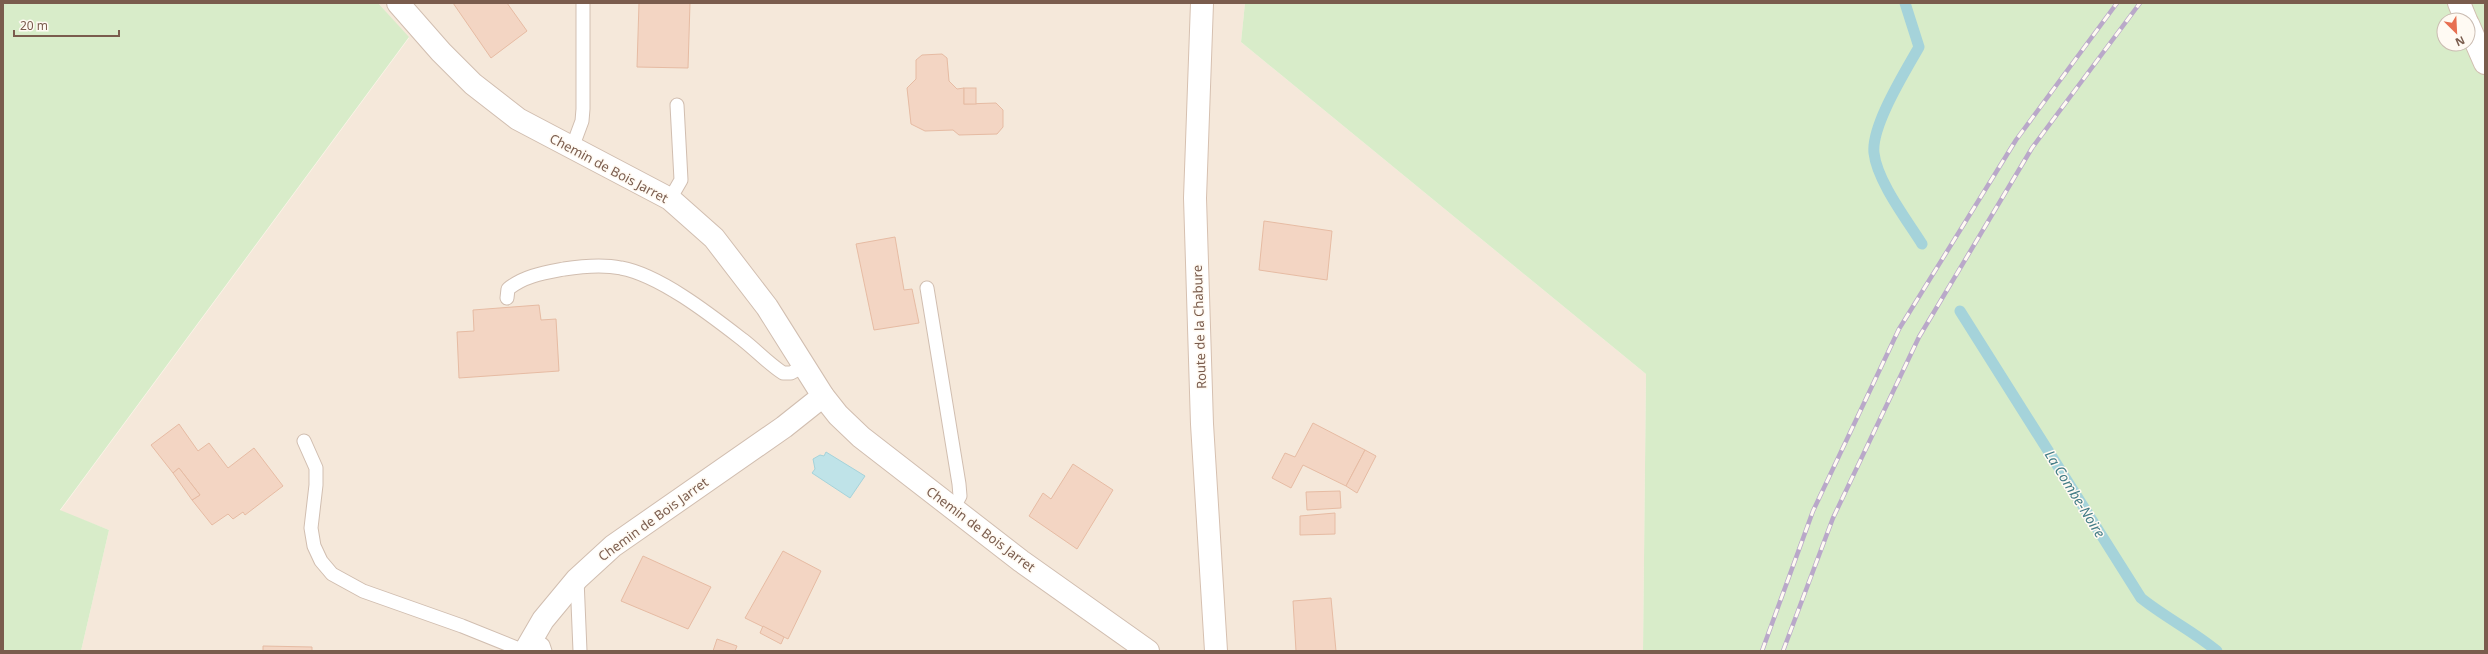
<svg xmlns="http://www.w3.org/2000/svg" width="2488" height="654" font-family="'Noto Sans',sans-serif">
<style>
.residential{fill:#f5e8da}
.green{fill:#d8ecc9;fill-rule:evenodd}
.water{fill:#bfe3e8;stroke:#a5d3da}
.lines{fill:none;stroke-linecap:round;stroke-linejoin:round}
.stream{stroke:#a5d3da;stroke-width:11}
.building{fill:#f3d5c3;stroke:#e6bba3}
.service-casing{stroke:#d1beb0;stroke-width:15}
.minor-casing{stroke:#d1beb0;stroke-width:24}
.secondary-casing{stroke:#d6c0b0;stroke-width:24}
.service{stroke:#fff;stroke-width:13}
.minor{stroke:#fff;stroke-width:22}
.secondary{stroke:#fff;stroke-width:22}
.rail-casing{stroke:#b9a8c9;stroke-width:4.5}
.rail{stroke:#fffaf3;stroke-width:3;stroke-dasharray:9;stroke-linecap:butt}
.labels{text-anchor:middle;stroke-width:3;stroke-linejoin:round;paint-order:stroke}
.street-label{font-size:13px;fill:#7a5c4d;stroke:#fffaf3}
.water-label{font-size:14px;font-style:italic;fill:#437c86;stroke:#fffaf3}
</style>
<rect width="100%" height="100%" fill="#fdf6ec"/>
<path class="residential" d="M378 3H1245L1241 42 1646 374 1643 651H81L109 530 60 511 409 38Z"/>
<g class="green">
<path d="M3 3H378L409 37 60 510 109 530 81 651H3Z"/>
<path d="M1245 3H2485V651H1643L1646 374 1241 42ZM2444 20H2468V44H2444Z"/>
</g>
<path class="water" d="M826 452 865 476 850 498 812 473 815 469 813 459 820 455 824 456Z"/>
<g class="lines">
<g class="stream">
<path d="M1905 3 1919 47C1905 72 1871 126 1874 153 1877 181 1907 220 1922 244"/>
<path d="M1960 311 2141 598C2166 618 2193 631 2217 651"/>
</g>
</g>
<g class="building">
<path d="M453 3H507L527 31 491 58Z"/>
<path d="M639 3H690L688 68 637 67Z"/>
<path d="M942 54 947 58 949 81 957 89 964 88V104L996 103 1003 110V127L997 134 959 135 953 130 925 131 911 124 907 88 916 79V60L922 55Z"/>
<rect x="964" y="88" width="12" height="16"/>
<path d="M1264 221 1332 231 1327 280 1259 270Z"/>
<path d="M895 237 904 290 912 289 919 323 874 330 856 244Z"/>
<path d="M539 305 541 320 556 319 559 371 459 378 457 332 474 331 473 310Z"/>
<path d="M1313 423 1365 450 1346 486 1303 465 1291 488 1272 478 1285 453 1295 457Z"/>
<path d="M179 424 198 451 209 443 228 468 254 448 283 486 245 515 243 512 233 519 228 514 212 525 192 500 200 495 179 468 173 473 151 445Z"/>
<path d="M1365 450 1376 456 1357 493 1346 486Z"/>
<path d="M1073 464 1113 490 1077 549 1029 516 1043 493 1051 499Z"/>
<path d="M179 468 200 495 192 500 173 473Z"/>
<path d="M1340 491 1341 508 1307 510 1306 492Z"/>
<path d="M1335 513V534L1300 535V516Z"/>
<path d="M783 551 821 571 788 639 745 618Z"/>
<path d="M643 556 711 587 688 629 621 601Z"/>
<path d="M1331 598 1336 651H1296L1293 601Z"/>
<path d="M763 626 784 637 781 644 760 633Z"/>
<path d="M717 639 737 646 735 651H713Z"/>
<path d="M263 646 312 647V651H263Z"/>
</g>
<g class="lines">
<g class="service-casing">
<g id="service">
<path d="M572 148 582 121 583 109V3"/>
<path d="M670 199 681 180 677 105"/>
<path d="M927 288 959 484 960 496 953 509"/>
<path d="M507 298 508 289C524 276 543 273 564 269 583 266 602 264 621 268 660 275 712 316 743 340 757 351 769 364 783 373H791L804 366"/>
<path d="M304 441 316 468V485L311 528 314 546 321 561 332 574 363 591 462 626 524 651"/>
<path d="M577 579 580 651"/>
<path d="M533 638 543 645 545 651"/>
</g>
</g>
<g class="minor-casing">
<g id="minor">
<path d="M398 3 441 52 473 84 518 119 670 199 714 238 767 307 823 396 838 415 861 437 1021 561 1148 651"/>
<path d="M2459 3 2466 20"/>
<path d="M2468 24 2485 63"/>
<path d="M525 651 543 620 577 579 613 546 784 427 823 396"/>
</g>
</g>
<g class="secondary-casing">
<path id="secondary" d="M1202 3 1195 198 1202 424 1216 651"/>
</g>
<use href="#service" class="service"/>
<use href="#minor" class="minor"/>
<use href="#secondary" class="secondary"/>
<g class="rail-casing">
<g id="rail">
<path d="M1762 651 1813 511 1899 329 2016 140 2117 3"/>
<path d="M1783 651 1833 518 1919 337 2032 148 2140 3"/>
</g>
</g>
<use href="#rail" class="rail"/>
</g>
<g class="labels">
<g class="street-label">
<text transform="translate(609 168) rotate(28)" y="5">Chemin de Bois Jarret</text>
<text transform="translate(1199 327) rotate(-92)" y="5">Route de la Chabure</text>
<text transform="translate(653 519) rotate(-36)" y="5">Chemin de Bois Jarret</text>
<text transform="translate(981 529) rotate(37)" y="5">Chemin de Bois Jarret</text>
</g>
<g class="water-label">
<text transform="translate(2075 494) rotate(58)" y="5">La Combe-Noire</text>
</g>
</g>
<rect width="2488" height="654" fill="none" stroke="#7a5c4d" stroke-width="8"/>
<g transform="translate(2456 32) rotate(156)"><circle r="19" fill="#fffaf3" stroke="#cabbb1"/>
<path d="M0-3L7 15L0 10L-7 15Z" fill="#e76f51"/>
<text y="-6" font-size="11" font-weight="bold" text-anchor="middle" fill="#7a5c4d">N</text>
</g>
<path d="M14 30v6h105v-6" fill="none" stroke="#7a5c4d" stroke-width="2"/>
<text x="20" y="30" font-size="12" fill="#7a5c4d" stroke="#fffaf3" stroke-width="3" paint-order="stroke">20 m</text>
</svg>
